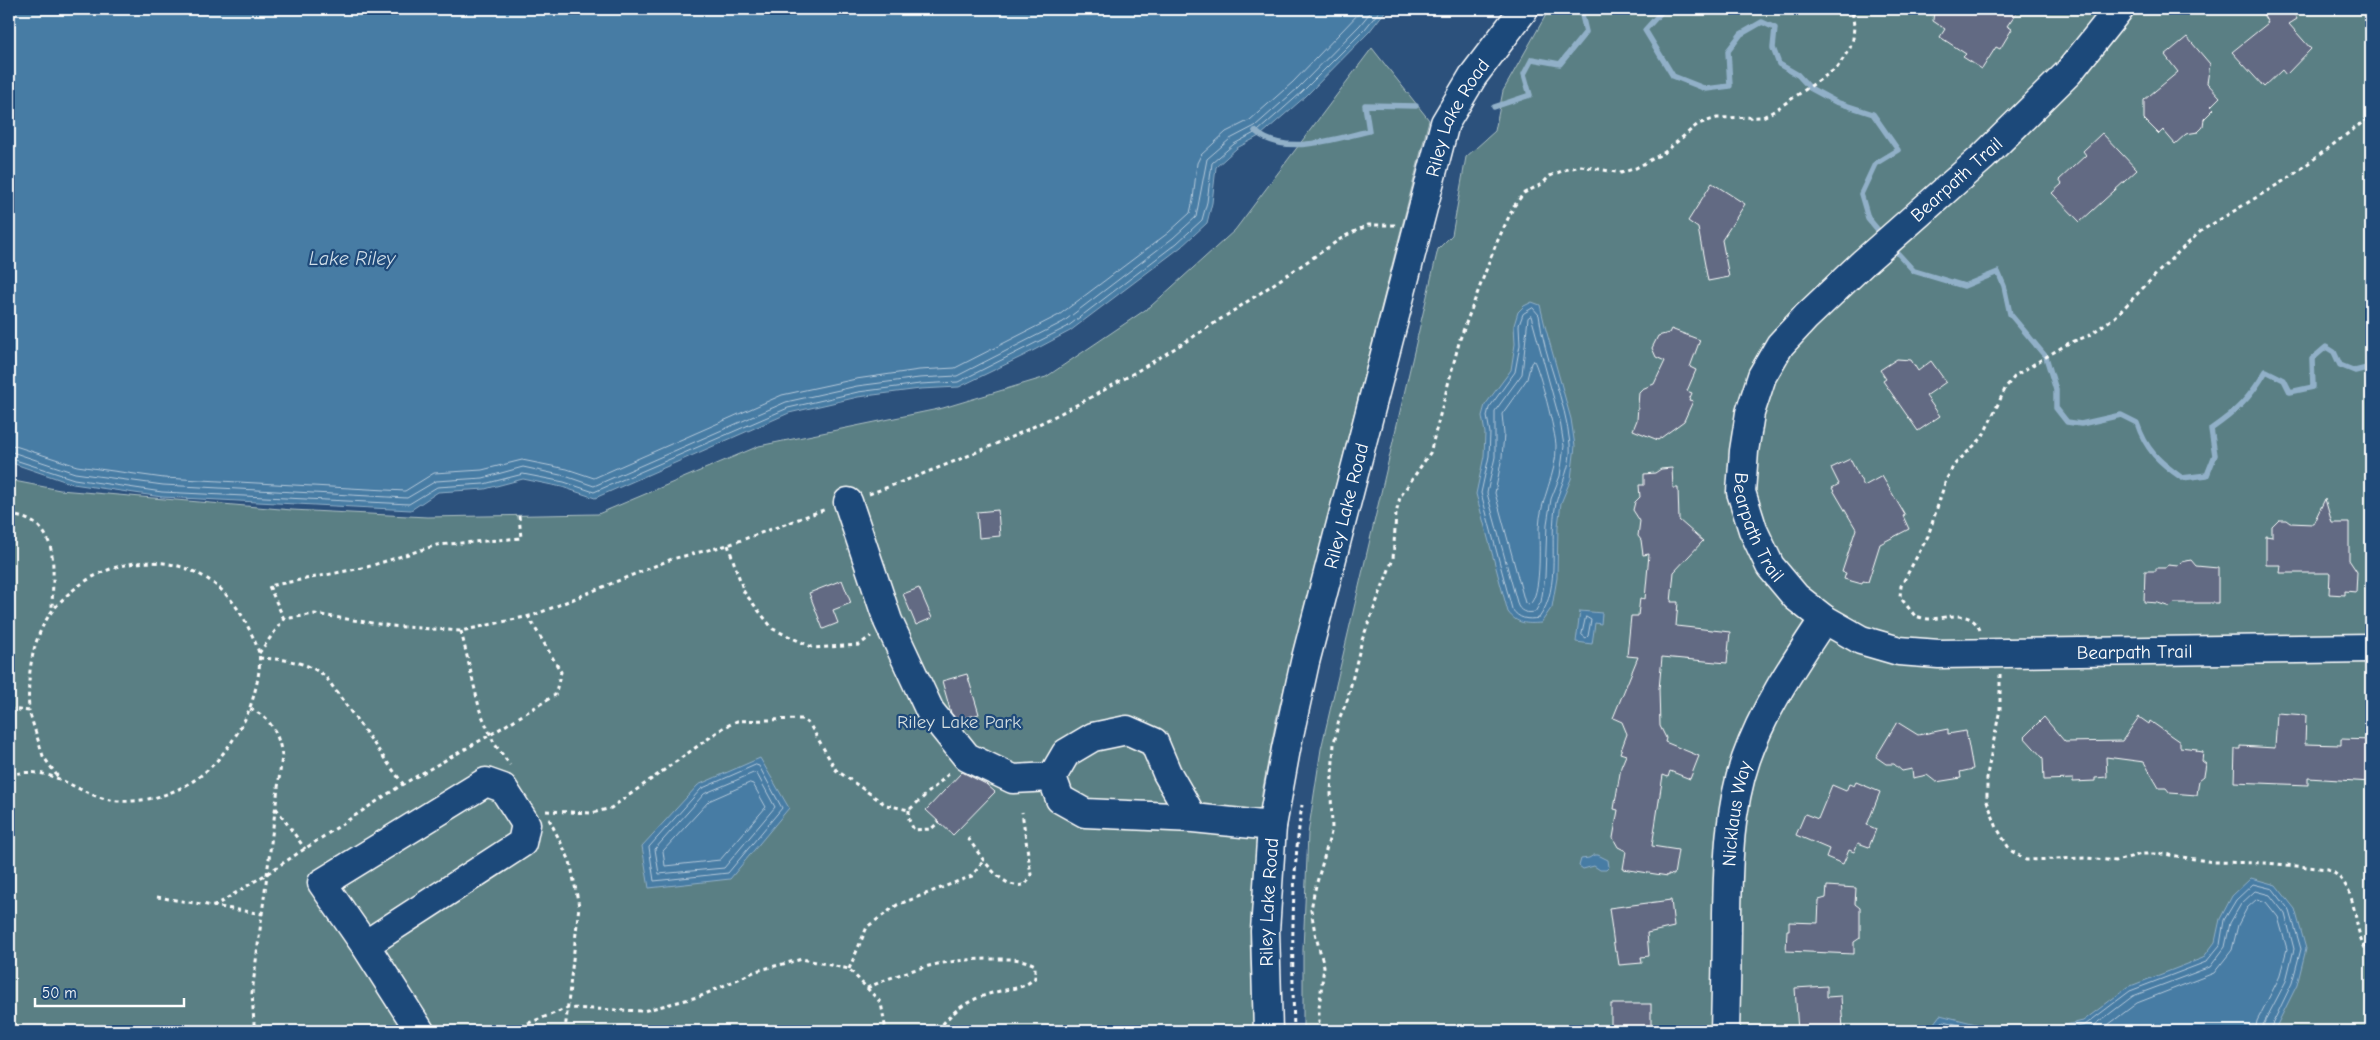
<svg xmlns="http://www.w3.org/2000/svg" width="2380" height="1040" font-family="'Comic Neue',sans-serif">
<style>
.green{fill:#5a7f84;stroke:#acbfc2}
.water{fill:#477ba4;stroke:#91b0c8}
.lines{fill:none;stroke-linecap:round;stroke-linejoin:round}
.shore{stroke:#b5cadb;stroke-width:1}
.stream{stroke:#91b0c8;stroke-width:5.5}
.building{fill:#626b83;stroke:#fff}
.minor-casing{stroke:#fff;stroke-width:31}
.path{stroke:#fff;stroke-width:3;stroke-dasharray:4 4;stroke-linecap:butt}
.minor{stroke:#1f4a7a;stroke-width:28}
.labels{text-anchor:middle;stroke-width:4.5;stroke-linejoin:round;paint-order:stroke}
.street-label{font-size:19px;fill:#fff;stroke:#1f4a7a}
.park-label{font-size:19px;fill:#d6dfe0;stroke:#1f4a7a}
.water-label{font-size:20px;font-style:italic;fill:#d1dee8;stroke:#1f4a7a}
</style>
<rect width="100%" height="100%" fill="#2c517c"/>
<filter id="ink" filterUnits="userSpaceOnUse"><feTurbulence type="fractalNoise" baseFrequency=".02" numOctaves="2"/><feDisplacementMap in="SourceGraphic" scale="10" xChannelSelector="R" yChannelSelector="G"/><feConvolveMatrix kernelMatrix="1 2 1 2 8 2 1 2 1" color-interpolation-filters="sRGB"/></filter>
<g filter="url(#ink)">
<g class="green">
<path d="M1552 9H2371V1031H1303V950L1308 834 1321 749 1438 249 1452 235 1466 157 1495 131 1503 91 1547 13Z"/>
<path d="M1372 48 1429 120 1276 720 1262 793 1250 941 1254 1031H9V480L60 490 292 510 427 517 598 514 759 446 943 408 1046 377 1151 306 1235 230Z"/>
</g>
<g class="water">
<path d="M9 9H1387L1369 32 1306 96 1261 135 1237 148 1216 167 1212 203 1207 223 1181 247 1070 331 1023 356 959 387 920 389 858 397 789 413 595 498 562 487 523 479 485 489 438 492 411 510 162 497 73 484 9 462Z"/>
<path d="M1532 302 1540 305 1545 326 1571 419 1575 446 1571 479 1561 503 1558 526 1557 578 1552 607 1541 623C1526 624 1517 624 1508 612L1476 494 1484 456 1485 433 1482 416 1485 405 1511 370 1515 344 1514 325 1518 312 1524 306Z"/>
<path d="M1580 611 1602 613 1601 624 1595 623 1592 644 1576 642Z"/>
<path d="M760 758 789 808 730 879 649 888 642 846 698 785Z"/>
<path d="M1594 855H1598L1608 860 1609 867 1606 870H1600L1594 866 1583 869 1579 866 1581 859 1589 858Z"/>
<path d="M2251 878 2276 885 2295 909 2306 949 2297 985 2276 1027 2271 1031H1928L1940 1015 2000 1030 2040 1031 2083 1021 2128 987 2203 958 2215 942 2220 919 2232 896Z"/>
</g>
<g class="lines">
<g class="shore">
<path d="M1533 308 1539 315C1544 359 1566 400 1570 444 1572 466 1561 483 1556 503 1548 540 1562 586 1539 618 1527 620 1519 619 1512 609L1481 493 1489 456 1490 433 1487 416 1489 408 1515 372 1520 345 1519 325 1523 314Z"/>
<path d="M1531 316 1560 421 1564 446 1560 476 1551 499 1547 524 1545 577 1541 602 1535 612C1528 613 1522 613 1518 606L1487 493 1495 457V411L1522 374 1528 318Z"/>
<path d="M1534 361C1539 368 1556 434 1556 446 1557 474 1540 499 1539 528 1539 544 1542 596 1529 605L1525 603 1495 493 1502 457 1504 434 1502 414 1527 379 1531 363Z"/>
<path d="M9 444 77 466 164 478 405 491 434 473 482 470 522 460 567 469 594 478 782 395 856 379 919 370 955 368 1059 315 1168 233 1190 213 1193 200 1197 163 1201 155 1226 132 1250 120 1293 82 1363 9"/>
<path d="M9 451 75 473 163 485 407 498 436 481 483 478 523 467 565 476 594 486 786 402 857 386 919 378 957 376 1063 322 1173 238 1196 217 1207 159 1230 139 1255 126 1298 88 1360 25 1373 9"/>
<path d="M9 458 74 479 162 492 409 504 437 487 484 484 523 474 564 482 594 492 788 408 858 392 920 384 958 382 1067 327 1177 243 1202 220 1207 202 1212 163 1234 144 1258 131 1302 92 1365 29 1381 9"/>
<path d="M1586 617 1591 620 1588 636 1586 638 1582 635Z"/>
<path d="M756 765 759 766 782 808 728 873 654 881 649 847 701 789Z"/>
<path d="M754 773 757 774 775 807 724 868 659 874 655 849 704 794Z"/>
<path d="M750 783 753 784 766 807 720 860 665 866 663 851 709 801Z"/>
<path d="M1934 1031 1943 1021 1984 1031"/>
<path d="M2060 1031 2085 1025 2130 991 2206 962 2220 945 2224 920 2236 900 2253 884 2273 889 2290 911 2301 949 2292 983 2269 1031"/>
<path d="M2087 1031 2133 996 2210 967 2225 947 2230 923 2241 904 2255 891 2270 895 2285 914 2294 949 2286 981 2263 1025 2262 1031"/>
<path d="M2100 1031 2137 1003 2214 973 2232 950 2238 925 2247 908 2257 899 2266 902 2278 917 2287 949 2279 978 2257 1021 2255 1031"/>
</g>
<g class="stream">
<path d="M1664 9 1645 30 1673 76 1706 89 1730 86 1728 51 1741 34 1762 22 1775 28 1773 48 1779 64 1798 75 1810 88 1836 102 1873 114 1898 150 1875 164 1861 194 1868 218 1883 236"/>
<path d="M1494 107 1530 95 1524 74 1532 59 1560 64 1586 32 1582 15 1584 9"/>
<path d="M1255 131C1284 157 1335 139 1369 131L1365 105 1416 106"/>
<path d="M1892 247 1914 271 1964 286 1998 272 2004 286 2010 314 2046 357 2056 390V408L2067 422 2081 424 2121 415 2137 423C2146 450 2159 462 2182 478L2207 475 2215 455 2211 429C2237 411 2250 398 2266 371L2284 380 2290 392 2313 387 2312 359 2326 347 2334 352 2340 365 2355 371 2371 367"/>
</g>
</g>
<g class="building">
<path d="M1934 9H2019L2007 26 2012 29 2000 49 1996 47 1982 69 1963 57 1966 54 1940 37 1945 29 1933 21Z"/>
<path d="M2260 9H2291L2297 19 2289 24 2311 49 2286 75 2282 70 2264 87 2232 52 2268 23Z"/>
<path d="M2187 37 2210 64 2207 83 2220 97 2211 106 2214 109 2204 119 2203 127 2198 132 2186 134 2175 144 2163 130 2159 134 2144 119V100L2178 72 2165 55Z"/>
<path d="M2102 133 2137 170 2080 222 2052 193 2062 184 2059 180 2086 155 2083 151Z"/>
<path d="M1712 183 1745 204 1722 240 1729 277 1708 281 1698 228 1688 221Z"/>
<path d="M1671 329 1700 340 1690 367 1696 370 1687 391 1692 393 1689 400 1693 401 1684 421 1658 440 1633 430 1637 420 1639 392 1642 389 1654 384 1665 361 1656 357 1652 348 1658 336 1669 333Z"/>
<path d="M1897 359 1911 360 1918 371 1931 361 1946 382 1926 396 1940 416 1918 431 1883 381 1886 379 1880 370Z"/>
<path d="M1850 459 1864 486 1882 476 1905 515 1903 516 1909 529 1880 544 1868 582 1863 581 1862 584 1844 579 1846 573 1842 572 1856 529 1832 488 1839 484 1831 468Z"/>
<path d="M1672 468 1673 488H1678L1679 520 1703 541 1674 572 1671 602H1678L1676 626 1730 632 1727 663 1662 657 1659 689 1660 726 1666 738 1665 742 1699 756 1690 779 1670 771 1668 777 1663 775 1652 846 1678 850 1674 875 1668 874V876L1623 869 1626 851 1618 847 1613 838 1618 810 1614 809 1621 767 1626 755 1620 753 1627 734 1622 722 1613 718 1638 657 1627 656 1631 616H1638L1640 598 1645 599 1649 554 1643 555 1641 540 1638 536 1640 521 1633 510 1635 502 1640 497 1639 485H1644V474L1655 473 1661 469Z"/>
<path d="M2325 499 2332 523H2349V560L2357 572 2356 592 2345 591V595L2329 594 2330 573H2280L2281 565H2266V536L2272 537V527L2279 520H2286L2290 523 2313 524Z"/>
<path d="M998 510 1000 536 979 538 977 512Z"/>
<path d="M2191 560 2196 566 2218 568V603H2174L2170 607 2158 603 2144 602 2145 571H2156V568H2166L2168 565 2178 566 2182 562Z"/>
<path d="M842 580 851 603 833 610 838 623 823 629 809 593Z"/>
<path d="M919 588 932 618 916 625 903 594Z"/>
<path d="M967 674 979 714 957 720 951 713 942 681Z"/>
<path d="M2277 713 2306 715 2305 744 2341 745V739L2371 740V782L2308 778V785L2234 782 2235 749H2240V746L2275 748Z"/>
<path d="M2044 717 2065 742 2122 741 2139 717 2149 724 2150 721 2180 742V747L2197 749 2196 751 2203 752 2202 761 2206 764 2204 776 2199 780 2197 795 2170 793 2166 788H2159L2144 762 2106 757 2107 777 2095 778V781L2073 782V779L2044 780 2043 758 2024 737Z"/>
<path d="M1897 722 1918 735 1948 729V734L1966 731 1973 769 1960 772 1961 778 1936 782 1927 775 1913 778 1912 769 1902 771 1894 764H1886L1876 757Z"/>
<path d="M962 772 986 784 995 792 953 835 926 810Z"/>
<path d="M1856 782 1880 792 1867 825 1876 829 1869 847 1858 843 1854 852 1849 850 1843 864 1826 857 1829 849 1796 835 1805 814 1818 819 1832 785 1846 791 1849 784 1854 786Z"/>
<path d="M1827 886 1856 888 1855 904 1860 908V938L1854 942V954L1786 951 1787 930H1789V922L1818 923 1819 900 1826 898Z"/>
<path d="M1671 900 1674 927 1647 933 1649 956 1641 957 1642 963 1619 965 1617 952H1615L1609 908Z"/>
<path d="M1827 986V997L1841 996 1843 1031H1798L1795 988Z"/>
<rect x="1611" y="1004" width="40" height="27"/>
</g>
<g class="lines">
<g class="minor-casing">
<g id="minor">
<path id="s1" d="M2119 9 2068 73 1983 157 1864 262 1806 317 1780 345 1762 376 1750 413 1744 451 1741 492 1753 530 1770 566 1796 597 1824 619 1861 640 1899 651 1939 654 2371 648"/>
<path d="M848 502 888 621 930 711 967 757 1013 779 1052 777"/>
<path d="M1193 818 1085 813 1060 799 1052 777 1066 753 1093 737 1127 730 1154 742 1167 773 1193 818 1272 826"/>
<path d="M365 945 522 843 526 824 503 788 486 782 322 883 365 945 420 1031"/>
<path id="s2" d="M1268 1031 1265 931 1272 826 1286 749 1305 662 1445 123 1473 76 1524 9"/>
<path id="s3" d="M1725 1031C1726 992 1727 952 1727 913 1728 861 1729 809 1746 759 1764 708 1794 664 1824 619"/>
</g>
</g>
<g class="path">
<path d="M869 494C932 471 996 446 1055 416 1157 365 1251 299 1345 236L1368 225H1396"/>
<path d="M9 515C64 521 52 571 52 611"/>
<path d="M728 545 744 592 773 629 814 648 859 645 871 636"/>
<path d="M284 619 269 586 367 567 437 545 521 538 519 515"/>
<path d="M1980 630C1970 608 1947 618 1930 619 1925 619 1919 617 1915 616L1900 597 1901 586 1928 536 1946 480 1954 465 1982 438 2006 387 2016 375 2069 343 2088 336 2115 317 2169 261 2201 231 2290 177 2371 116"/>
<path d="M461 631 480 711 494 743 510 765"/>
<path d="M259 653 284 619 315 614 391 626 461 631 534 615 672 559 728 545 826 509"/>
<path d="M259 658C284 659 305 661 325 676L403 784"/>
<path d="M2000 674V709L1987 775V801L1997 828 2010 850 2026 860 2087 858 2116 861 2141 854H2164L2213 862 2266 863 2328 869C2364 889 2348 930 2371 957"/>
<path d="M9 709 29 711 43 756 58 777"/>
<path d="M250 709C271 717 279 735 282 756L252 993 254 1024 258 1031"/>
<path d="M9 775C50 765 67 787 102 798 122 804 149 801 169 793 205 780 228 752 245 719 253 703 262 670 259 653 256 642 250 631 245 621 204 544 106 545 53 610 31 638 27 677 29 711"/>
<path d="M276 808 305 849"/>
<path d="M909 810V820L914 830 931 829 939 822"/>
<path d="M546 811 592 813 611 808 723 728 737 721 802 719 810 725 836 770 886 805 909 810 950 773"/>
<path d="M549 819 570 861 579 906 565 1031"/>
<path d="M968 838C981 856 1002 893 1026 884L1031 875 1022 812"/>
<path d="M157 897 263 914"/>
<path d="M213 907 268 873 403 784 490 735 555 695 561 672 528 616"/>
<path d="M849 969 867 927 897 905 972 876 984 860"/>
<path d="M867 988C910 968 946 959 994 959 1010 959 1021 958 1035 965V978C1024 988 1015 988 1000 991 974 997 955 1007 939 1029"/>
<path d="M514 1031 526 1024 568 1008 643 1011 701 996 756 971 802 959 849 969 881 1003 886 1031"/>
<path d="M1294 1031C1292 956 1291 880 1302 805"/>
<path d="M1322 1031 1319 1022V1008L1324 966 1315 933 1311 910 1314 893 1332 829 1331 792 1334 744 1339 719 1347 701 1362 640 1393 559 1396 514 1400 497 1430 453 1460 339 1496 244 1514 206 1524 193 1542 184 1550 176 1564 170 1581 166 1621 173 1636 168 1665 152 1698 124 1717 118 1763 117 1774 111 1837 68 1850 48 1853 39 1854 26 1852 9"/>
</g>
<use href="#minor" class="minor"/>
</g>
</g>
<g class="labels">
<g class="street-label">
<text dy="7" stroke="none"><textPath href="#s2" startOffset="939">Riley Lake Road</textPath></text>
<text transform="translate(1956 179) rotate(-42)" y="7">Bearpath Trail</text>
<text dy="7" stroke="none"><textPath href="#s2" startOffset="534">Riley Lake Road</textPath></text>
<text dy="7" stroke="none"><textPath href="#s1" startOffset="671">Bearpath Trail</textPath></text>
<text dy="7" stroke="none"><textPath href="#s1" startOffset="1106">Bearpath Trail</textPath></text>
<text dy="7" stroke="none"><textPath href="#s3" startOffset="218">Nicklaus Way</textPath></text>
<text dy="7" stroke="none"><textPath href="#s2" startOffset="129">Riley Lake Road</textPath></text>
</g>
<g class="park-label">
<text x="959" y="728">Riley Lake Park</text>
</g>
<g class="water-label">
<text x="352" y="265">Lake Riley</text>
</g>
</g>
<rect width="2380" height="1040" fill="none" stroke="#1f4a7a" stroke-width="30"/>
<rect x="15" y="15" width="2350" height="1010" fill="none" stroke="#fff" stroke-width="2" filter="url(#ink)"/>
<path d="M35 998v8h149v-8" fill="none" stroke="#ffffff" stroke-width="2.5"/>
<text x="42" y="998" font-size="15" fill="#ffffff" stroke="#1f4a7a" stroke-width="4" paint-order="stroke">50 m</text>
</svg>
